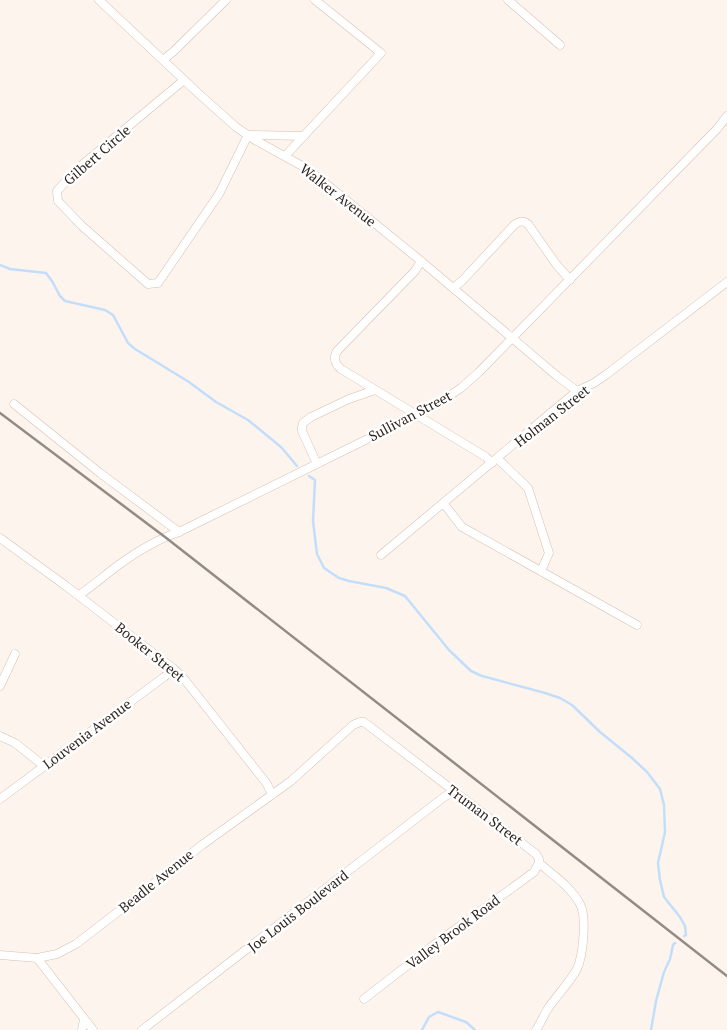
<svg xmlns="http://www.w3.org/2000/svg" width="727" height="1030" font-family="'PT Serif',serif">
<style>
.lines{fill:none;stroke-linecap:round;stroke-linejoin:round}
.stream{stroke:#c3defa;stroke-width:2.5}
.street-casing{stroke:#d5bfb0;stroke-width:9}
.street{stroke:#fff;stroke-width:8}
.rail{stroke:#938b84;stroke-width:2.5}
.labels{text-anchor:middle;stroke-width:5;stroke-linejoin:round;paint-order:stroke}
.street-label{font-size:14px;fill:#2e2620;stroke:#fff}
</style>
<rect width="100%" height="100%" fill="#fdf4ed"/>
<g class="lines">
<g class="stream">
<path d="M0 265 10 269 46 273 52 281 60 296 65 301 105 310 113 315 128 343 135 349 189 382 216 402 248 420 281 447 297 466"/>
<path d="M309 476 315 480 313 521 317 554 324 568 339 578 349 581 386 588 405 596 449 650 471 671 482 676 545 693 560 698 572 705 600 732 632 758 647 772 660 789 664 805 665 832 658 863 660 880 664 897 680 917 685 926 686 935 684 936"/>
<path d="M422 1030 429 1017 438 1012 466 1022 475 1030"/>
<path d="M651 1030 656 1001 664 972 670 959 673 945 675 943"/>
</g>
<g class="street-casing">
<g id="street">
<path d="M99 0 199 94 236 127 255 140 304 167 319 178 421 261 557 376 577 391"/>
<path d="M508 0 560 45"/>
<path d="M163 60 174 51 226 0"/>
<path d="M184 80 77 169 57 191 58 201 82 226 148 284 158 283 219 194 248 135 304 136"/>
<path d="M285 156 381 53 315 0"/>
<path d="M421 261 415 271 337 351C333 358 335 364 341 369L486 457 492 463"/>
<path d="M453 288 462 281 514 225C520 221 522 220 528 224L556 264 570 280"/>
<path d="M14 404 100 473 179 532"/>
<path d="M498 459 528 488 549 553 541 571"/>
<path d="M317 464 302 431V427L303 423 311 417 349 399 375 390"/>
<path d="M444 504 462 527 637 625"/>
<path d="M0 538 66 586 174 669 185 680 267 784 272 795"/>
<path d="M381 555 577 391 594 383 607 374 727 282"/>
<path d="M79 595C93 586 106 574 120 564 138 551 158 539 179 532L416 415 440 402 461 388 479 372 717 129 727 116"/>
<path d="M0 686 15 654"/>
<path d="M0 736 15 743 44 766"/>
<path d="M0 799 164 677 174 669"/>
<path d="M0 955 37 958 93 1030"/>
<path d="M37 958 57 954 76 944 128 904 202 845 291 781 353 725 360 722H364L536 854 539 859V863C553 875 571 887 580 904 587 917 583 956 577 969 570 982 558 994 549 1007 544 1014 541 1023 536 1030"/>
<path d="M364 999 431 947 534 872 539 863"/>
<path d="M82 1030 84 1019"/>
<path d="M142 1030 444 797 454 791"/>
</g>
</g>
<use href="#street" class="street"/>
<path class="rail" d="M0 413 165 537 727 976"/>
</g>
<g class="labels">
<g class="street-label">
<text transform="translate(97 155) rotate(-41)" y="5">Gilbert Circle</text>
<text transform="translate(338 195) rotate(38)" y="5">Walker Avenue</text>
<text transform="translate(410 416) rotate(-28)" y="5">Sullivan Street</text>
<text transform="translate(552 416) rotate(-38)" y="5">Holman Street</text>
<text transform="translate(150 652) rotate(39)" y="5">Booker Street</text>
<text transform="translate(87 734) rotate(-37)" y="5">Louvenia Avenue</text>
<text transform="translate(485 815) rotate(37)" y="5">Truman Street</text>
<text transform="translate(156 881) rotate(-39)" y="5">Beadle Avenue</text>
<text transform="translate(298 911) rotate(-38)" y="5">Joe Louis Boulevard</text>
<text transform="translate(453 932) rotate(-37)" y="5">Valley Brook Road</text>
</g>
</g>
</svg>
